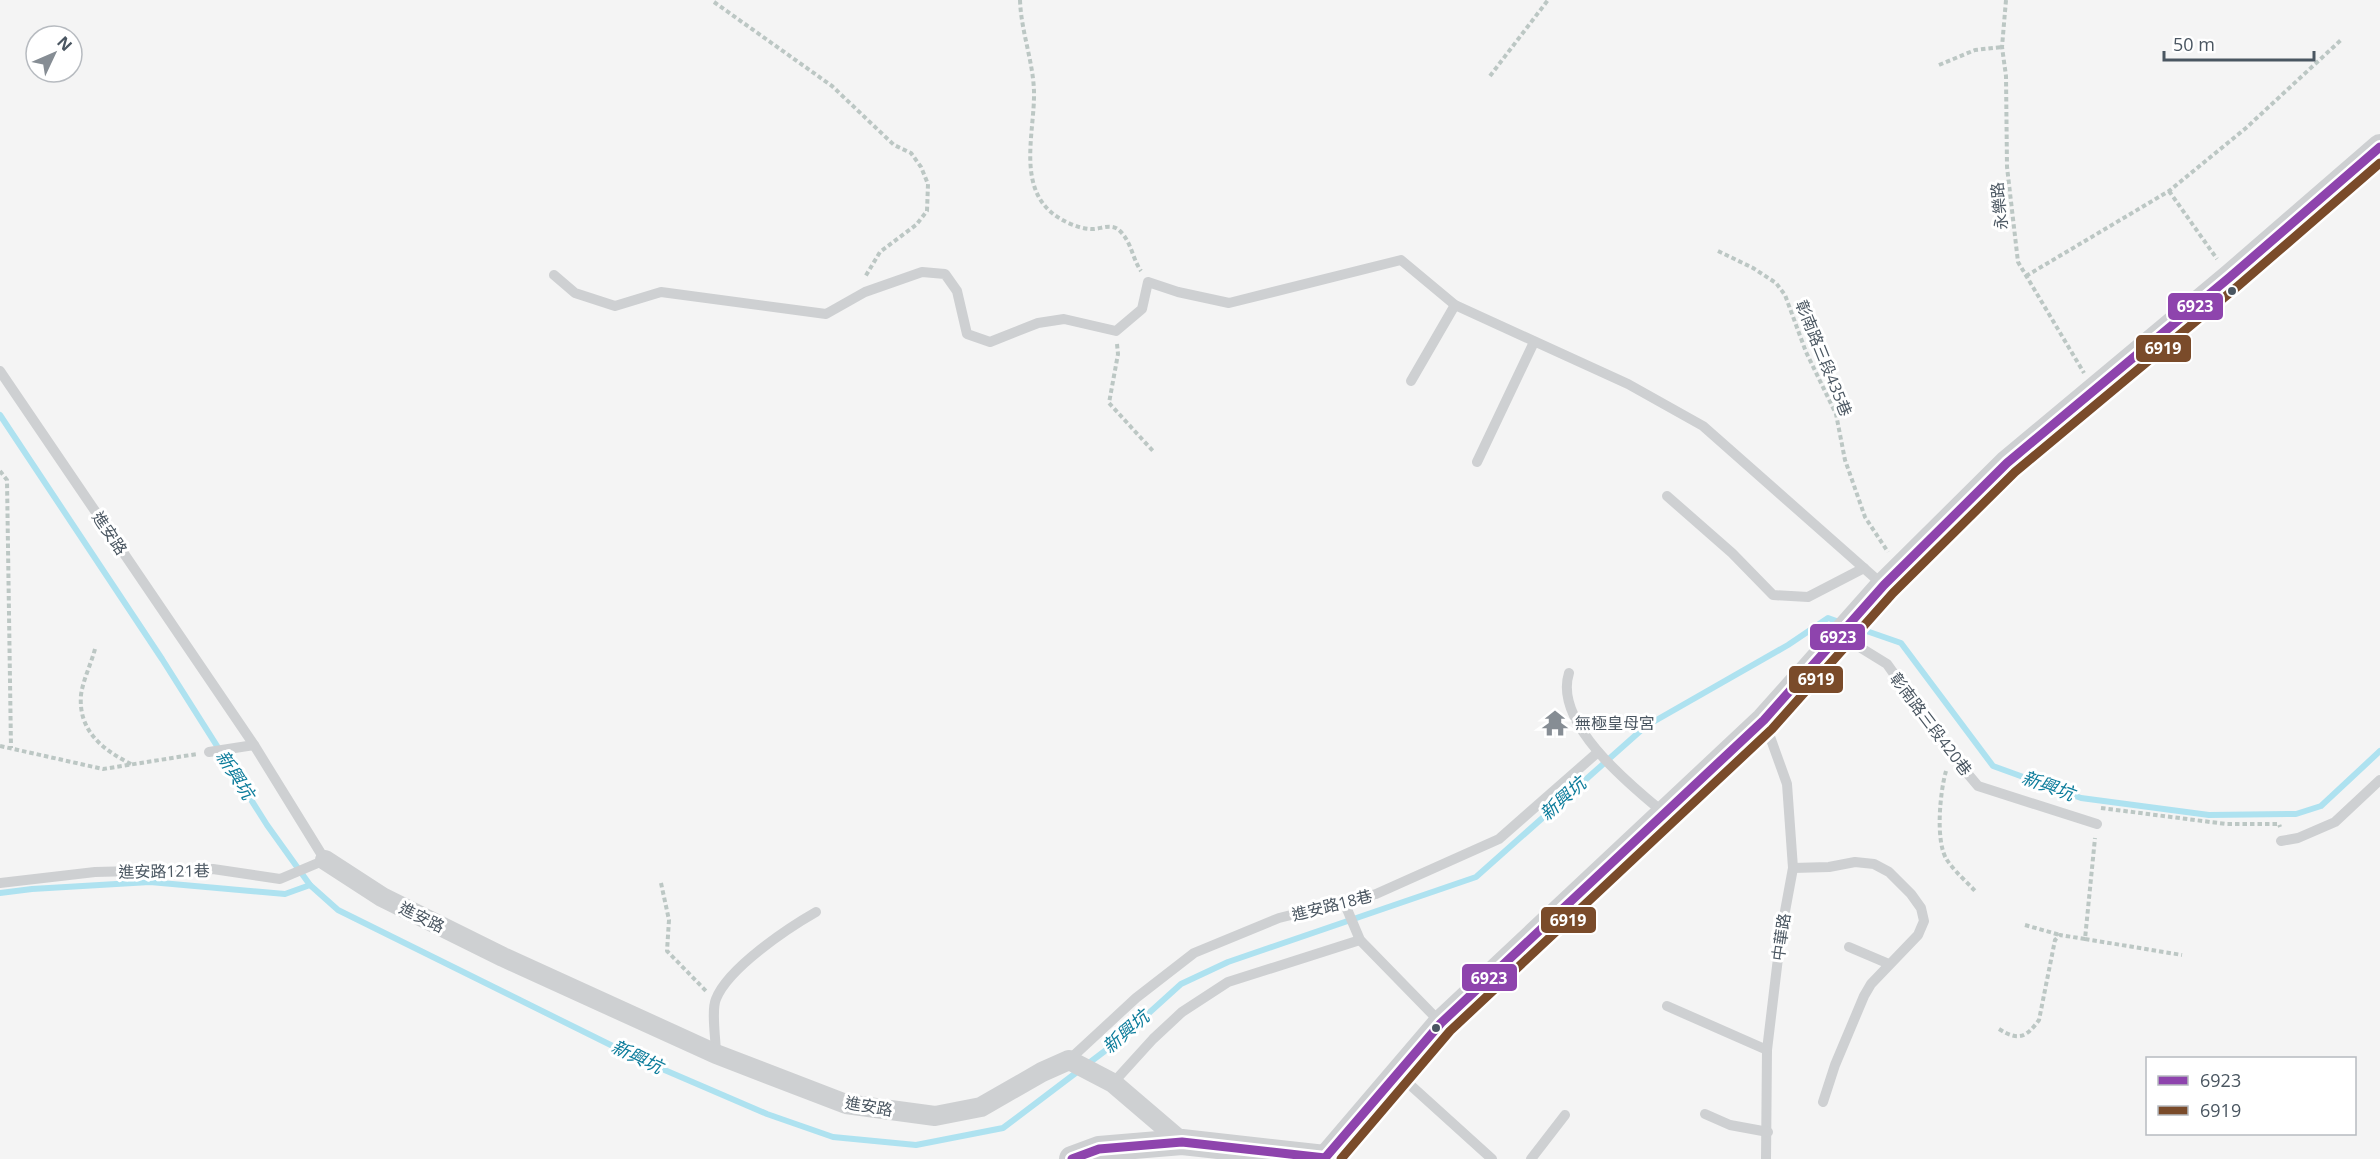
<svg xmlns="http://www.w3.org/2000/svg" width="2380" height="1159" font-family="'Open Sans','Noto Sans TC',sans-serif">
<style>
.lines{fill:none;stroke-linecap:round;stroke-linejoin:round}
.stream{stroke:#aee2f0;stroke-width:6}
.path{stroke:#bcc7c4;stroke-width:4;stroke-dasharray:4.5 3;stroke-linecap:butt}
.service{stroke:#ced0d2;stroke-width:10}
.minor{stroke:#ced0d2;stroke-width:20}
.tertiary{stroke:#ced0d2;stroke-width:26}
.bus-1-casing{stroke:#fff;stroke-width:14}
.bus-2-casing{stroke:#fff;stroke-width:14}
.bus-1{stroke:#8e44ad;stroke-width:9}
.bus-2{stroke:#7a4b2a;stroke-width:9}
.bus-dot{fill:#4a5661;stroke:#fff;stroke-width:2}
.labels{text-anchor:middle;stroke-width:6;stroke-linejoin:round;paint-order:stroke}
.street-label{font-size:16px;fill:#4a5661;stroke:#fff}
.poi-label{font-size:16px;fill:#4a5661;stroke:#fff;text-anchor:start}
.water-label{font-size:18px;font-style:italic;fill:#0c7c9b;stroke:#fff}
.line-badge{stroke:#fff;stroke-width:2}
.badge-label{font-size:16px;text-anchor:middle;font-weight:bold;fill:#fff}
</style>
<rect width="100%" height="100%" fill="#f4f4f4"/>
<g class="lines">
<g class="stream">
<path d="M0 415 162 659 267 825 310 885 338 910 639 1059 767 1114 833 1137 916 1145 1003 1128 1118 1041 1181 984 1228 962 1476 877 1646 726 1788 645 1828 618 1842 623"/>
<path d="M1855 627 1901 643 1993 766 2081 798 2209 815 2296 814 2321 806 2380 751"/>
<path d="M0 893 32 889 150 882 285 894 310 885"/>
</g>
<g class="path">
<path d="M1020 0C1021 31 1033 61 1034 91 1035 130 1017 184 1052 213 1062 221 1077 228 1090 229 1100 230 1111 222 1120 231 1132 243 1132 258 1141 271"/>
<path d="M2006 0 2002 47 2006 76 2007 167 2018 262 2084 373"/>
<path d="M714 2 832 86 894 145 911 153 921 167 928 184 927 211 916 225 880 252 865 277"/>
<path d="M1939 65 1975 50 2002 47"/>
<path d="M1490 76 1548 0"/>
<path d="M2169 191 2217 259"/>
<path d="M1718 251 1753 268 1776 283 1785 295 1806 352 1836 414 1845 460 1865 517 1888 552"/>
<path d="M2026 276 2169 191 2246 128 2341 40"/>
<path d="M1117 344 1118 354 1109 403 1153 451"/>
<path d="M0 471 7 480 11 748"/>
<path d="M95 649C91 664 83 680 81 695 78 731 103 750 131 764"/>
<path d="M0 746 103 769 197 754"/>
<path d="M1946 771C1940 792 1935 842 1947 860 1955 872 1967 882 1976 892"/>
<path d="M2101 808 2226 824H2279L2280 827"/>
<path d="M661 883 669 920 667 951 706 991"/>
<path d="M2025 925 2060 935"/>
<path d="M2085 939 2182 955"/>
<path d="M1999 1029C2018 1041 2026 1038 2039 1020L2055 940 2060 935 2085 939 2095 838"/>
</g>
<g class="service">
<path d="M554 275 575 293 615 306 661 292 826 314 865 292 922 272 945 274 957 291 967 334 990 342 1038 323 1064 319 1116 331 1142 309 1148 282 1178 292 1229 303 1401 260 1455 305 1628 384 1703 426 1883 585"/>
<path d="M0 371 254 745 325 860 280 879 213 869 95 872 0 883"/>
<path d="M1411 381 1455 305"/>
<path d="M1477 462 1534 342"/>
<path d="M1667 496 1732 553 1773 595 1808 597 1864 568"/>
<path d="M1840 635 1887 664 1951 754 1978 786 2097 824"/>
<path d="M1569 673C1553 723 1630 785 1664 813"/>
<path d="M1764 720 1787 784 1793 868 1781 933 1767 1050 1766 1159"/>
<path d="M209 752 254 745"/>
<path d="M2281 841 2298 838 2335 822 2380 780"/>
<path d="M1793 868 1829 867 1855 862 1874 864 1889 872 1911 894 1921 908 1924 921 1918 935 1871 984 1864 996 1835 1065 1823 1102"/>
<path d="M1344 902 1360 940 1441 1023"/>
<path d="M1849 947 1889 964"/>
<path d="M1667 1006 1767 1050"/>
<path d="M716 1054C716 1041 711 1010 716 999 728 968 788 928 816 912"/>
<path d="M1069 1060 1136 998 1194 953 1279 918 1376 894 1499 839 1598 752"/>
<path d="M1397 1073 1492 1159"/>
<path d="M1113 1083 1153 1039 1182 1012 1228 982 1360 940"/>
<path d="M1705 1114 1730 1125 1768 1132"/>
<path d="M1531 1159 1565 1115"/>
</g>
<path class="minor" d="M325 860 382 897 503 957 716 1054 846 1104 935 1116 981 1107 1042 1072 1069 1060 1113 1083 1182 1142"/>
<g class="tertiary">
<path d="M1072 1159 1099 1149 1182 1142 1325 1158"/>
<path d="M1325 1159 1441 1023 1764 720 1884 585 2007 463 2230 277 2380 147"/>
</g>
<g class="bus-1-casing">
<g id="bus-1">
<path d="M1325 1158 1441 1023 1764 720 1884 585 2007 463 2230 277 2380 147"/>
<path d="M1072 1159 1099 1149 1182 1142 1325 1158"/>
</g>
</g>
<g class="bus-2-casing">
<path id="bus-2" d="M1341 1159 1450 1031 1772 729 1893 593 2015 472 2238 286 2380 163"/>
</g>
<use href="#bus-1" class="bus-1"/>
<use href="#bus-2" class="bus-2"/>
</g>
<defs>
<g id="temple-bare" transform="scale(2.07)"><path d="M0-6L5-2H3V0L6.5 2.5H4V6H1.5V3h-3V6H-4V2.5H-6.5L-3 0V-2H-5Z" fill="#868d94" stroke="#fff" stroke-width="2.5" paint-order="stroke"/></g>
</defs>
<g fill-rule="evenodd">
<use href="#temple-bare" x="1555" y="723"/>
</g>
<g class="bus-dot">
<circle cx="2232" cy="291" r="5"/>
<circle cx="1436" cy="1028" r="5"/>
</g>
<g class="labels">
<g class="street-label">
<text transform="translate(1999 206) rotate(-96)" y="6">永樂路</text>
<text transform="translate(1824 358) rotate(68)" y="6">彰南路三段435巷</text>
<text transform="translate(110 533) rotate(56)" y="6">進安路</text>
<text transform="translate(1931 724) rotate(53)" y="6">彰南路三段420巷</text>
<text transform="translate(164 871) rotate(-1)" y="6">進安路121巷</text>
<text transform="translate(1332 905) rotate(-14)" y="6">進安路18巷</text>
<text transform="translate(422 917) rotate(26)" y="6">進安路</text>
<text transform="translate(1781 937) rotate(-82)" y="6">中華路</text>
<text transform="translate(869 1106) rotate(10)" y="6">進安路</text>
</g>
<g class="poi-label">
<text x="1575" y="729">無極皇母宮</text>
</g>
<g class="water-label">
<text transform="translate(235 775) rotate(57)" y="6">新興坑</text>
<text transform="translate(2048 786) rotate(20)" y="6">新興坑</text>
<text transform="translate(1563 799) rotate(-42)" y="6">新興坑</text>
<text transform="translate(1126 1032) rotate(-41)" y="6">新興坑</text>
<text transform="translate(637 1057) rotate(25)" y="6">新興坑</text>
</g>
</g>
<g class="line-badge">
<rect x="2167" y="292" width="57" height="29" rx="6" fill="#8e44ad"/>
<rect x="2135" y="334" width="57" height="29" rx="6" fill="#7a4b2a"/>
<rect x="1809" y="623" width="57" height="28" rx="6" fill="#8e44ad"/>
<rect x="1788" y="665" width="56" height="29" rx="6" fill="#7a4b2a"/>
<rect x="1540" y="906" width="57" height="28" rx="6" fill="#7a4b2a"/>
<rect x="1461" y="963" width="57" height="29" rx="6" fill="#8e44ad"/>
</g>
<g class="badge-label">
<text x="2195" y="312">6923</text>
<text x="2163" y="354">6919</text>
<text x="1838" y="643">6923</text>
<text x="1816" y="685">6919</text>
<text x="1568" y="926">6919</text>
<text x="1489" y="984">6923</text>
</g>
<rect x="2146" y="1057" width="210" height="78" fill="#ffffff" stroke="#b7bbc0" stroke-width="1.5"/>
<rect x="2158" y="1076" width="30" height="9" fill="#8e44ad" stroke="#b7bbc0" stroke-width="1.5"/>
<text x="2200" y="1087" font-size="18" fill="#4a5661">6923</text>
<rect x="2158" y="1106" width="30" height="9" fill="#7a4b2a" stroke="#b7bbc0" stroke-width="1.5"/>
<text x="2200" y="1117" font-size="18" fill="#4a5661">6919</text>
<g transform="translate(54 54) rotate(46)"><circle r="28" fill="#ffffff" stroke="#b7bbc0" stroke-width="1.5"/>
<path d="M0-4.5L10 22L0 15L-10 22Z" fill="#868d94"/>
<text y="-9" font-size="16" font-weight="bold" text-anchor="middle" fill="#4a5661">N</text>
</g>
<path d="M2164 51v9h150v-9" fill="none" stroke="#4a5661" stroke-width="3"/>
<text x="2173" y="51" font-size="18" fill="#4a5661" stroke="#ffffff" stroke-width="4.5" paint-order="stroke">50 m</text>
</svg>
